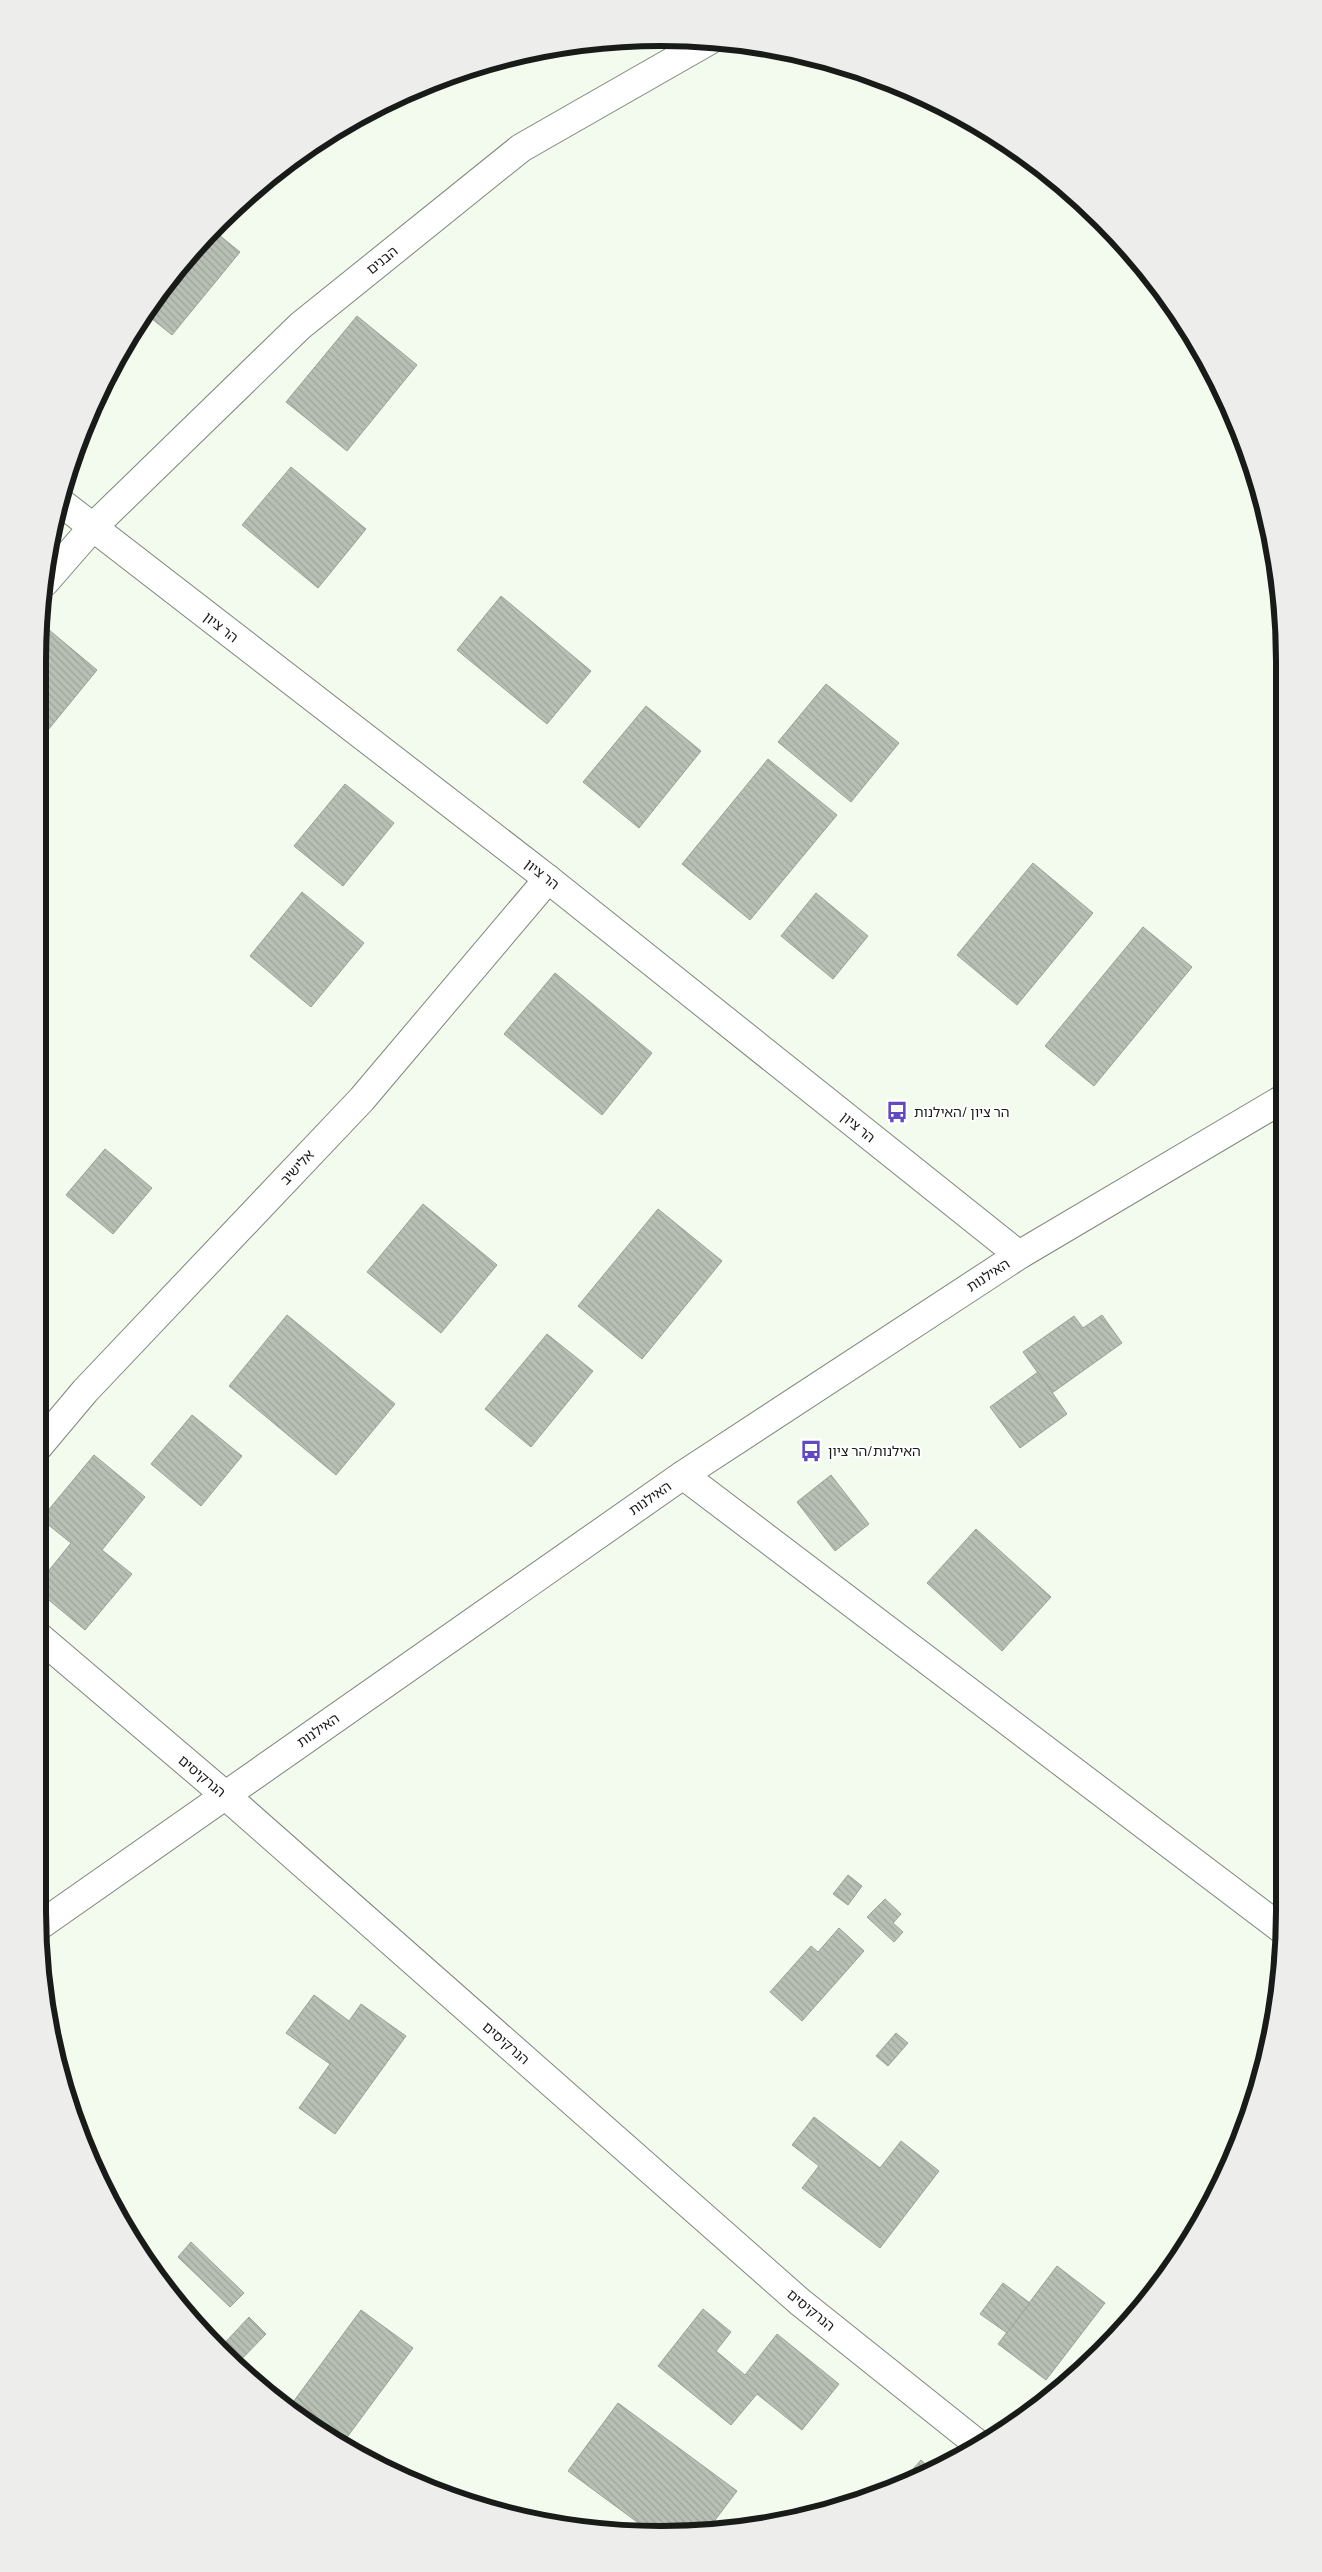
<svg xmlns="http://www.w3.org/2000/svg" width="1322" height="2572" font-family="Barlow,'Noto Sans Hebrew',sans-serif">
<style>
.building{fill:url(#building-back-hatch);stroke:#9aa297}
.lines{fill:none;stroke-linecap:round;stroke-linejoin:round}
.street-casing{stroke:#7e867b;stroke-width:30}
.secondary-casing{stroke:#7e867b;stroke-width:30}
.street{stroke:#fff;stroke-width:28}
.secondary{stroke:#fff;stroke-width:28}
.labels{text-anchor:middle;stroke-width:4;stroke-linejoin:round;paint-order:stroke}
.street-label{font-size:14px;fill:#181b17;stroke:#fff}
.poi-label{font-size:14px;fill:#181b17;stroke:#fff;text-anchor:start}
.rim{fill:none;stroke:#181b17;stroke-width:6}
</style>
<defs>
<pattern id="building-back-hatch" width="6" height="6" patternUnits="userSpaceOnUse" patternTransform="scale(1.25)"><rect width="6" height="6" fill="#b8c0b5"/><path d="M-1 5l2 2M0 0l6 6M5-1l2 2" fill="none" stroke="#9da49b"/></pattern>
</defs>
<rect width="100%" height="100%" fill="#f3fbef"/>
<g class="building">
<path d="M214 231 240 252 172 335 146 314 167 281Z"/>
<path d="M357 316 417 365 347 451 286 402Z"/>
<path d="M291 467 366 529 318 588 242 525Z"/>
<path d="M501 596 591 671 547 724 457 650Z"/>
<path d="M42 624 97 670 39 741V628Z"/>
<path d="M826 684 899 743 851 802 778 742Z"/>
<path d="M646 706 701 751 639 828 583 782Z"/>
<path d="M768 759 837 815 750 920 682 864Z"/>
<path d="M345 784 394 823 343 886 294 846Z"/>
<path d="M1033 863 1093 913 1017 1005 957 955Z"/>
<path d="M302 892 364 943 311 1007 250 956Z"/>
<path d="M816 893 868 936 833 979 781 936Z"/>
<path d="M1143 927 1192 967 1094 1086 1045 1046Z"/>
<path d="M555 973 652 1053 602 1115 504 1034Z"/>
<path d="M105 1149 152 1188 113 1234 66 1195Z"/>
<path d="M423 1204 497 1265 441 1333 367 1272Z"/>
<path d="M658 1209 722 1261 642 1359 578 1306Z"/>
<path d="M287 1315 395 1404 336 1475 229 1386Z"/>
<path d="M1102 1315 1122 1343 1052 1393 1023 1352 1074 1316 1083 1328Z"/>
<path d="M547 1334 593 1371 531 1447 485 1409Z"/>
<path d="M1038 1372 1067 1414 1020 1448 990 1407Z"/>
<path d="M192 1415 242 1456 201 1506 151 1464Z"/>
<path d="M94 1455 145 1497 102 1550 132 1574 85 1630 38 1591V1584L71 1543 41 1519Z"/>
<path d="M831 1475 869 1524 835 1551 797 1502Z"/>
<path d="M976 1529 1051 1597 1002 1651 927 1583Z"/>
<path d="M848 1875 862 1886 848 1905 833 1894Z"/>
<path d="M885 1899 901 1914 893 1923 903 1932 894 1942 867 1917Z"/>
<path d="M839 1928 864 1951 802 2021 770 1992 811 1946 818 1952Z"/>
<path d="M314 1995 349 2021 361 2004 406 2036 335 2134 299 2108 330 2064 286 2033Z"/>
<path d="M896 2033 908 2043 888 2066 876 2056Z"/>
<path d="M814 2117 880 2168 901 2141 939 2171 880 2248 802 2188 819 2166 792 2145Z"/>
<path d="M191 2242 244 2293 230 2307 178 2257Z"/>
<path d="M1057 2266 1105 2303 1046 2380 998 2344Z"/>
<path d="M1003 2283 1030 2303 1007 2333 980 2314Z"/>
<path d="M703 2309 731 2332 716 2351 745 2375 777 2334 839 2384 802 2430 757 2394 731 2425 658 2366Z"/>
<path d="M361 2310 413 2348 342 2444 315 2430 288 2409Z"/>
<path d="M249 2317 266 2334 236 2365 220 2348Z"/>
<path d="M618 2403 737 2491 706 2532 652 2533 568 2471Z"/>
<path d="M921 2460 932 2470 896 2488Z"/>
</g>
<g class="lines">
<g class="street-casing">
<g id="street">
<path d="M45 582 92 528 300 326 521 148 710 40"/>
<path d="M38 1447 85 1391 362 1099 548 879"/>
<path d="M683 1475 1283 1930"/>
<path d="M38 1636 225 1795 800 2302 979 2445"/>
</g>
</g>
<g class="secondary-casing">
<g id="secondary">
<path d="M59 501 548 879 1019 1255"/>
<path d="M39 1926 683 1475 1019 1255 1281 1100"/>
</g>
</g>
<use href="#street" class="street"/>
<use href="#secondary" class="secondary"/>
</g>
<defs>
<g id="bus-bare" transform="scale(1.725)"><path d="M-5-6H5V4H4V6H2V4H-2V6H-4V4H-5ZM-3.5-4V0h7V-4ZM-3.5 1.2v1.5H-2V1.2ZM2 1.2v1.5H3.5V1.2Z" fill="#6049c2" stroke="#fff" stroke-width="2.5" paint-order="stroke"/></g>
</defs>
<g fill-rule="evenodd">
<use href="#bus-bare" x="897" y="1112"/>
<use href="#bus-bare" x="811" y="1451"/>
</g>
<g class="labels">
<g class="street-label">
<text transform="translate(382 260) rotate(-39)" y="5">הבנים</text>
<text transform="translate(221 627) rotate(38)" y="5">הר ציון</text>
<text transform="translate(542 874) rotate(38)" y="5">הר ציון</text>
<text transform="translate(858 1127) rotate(39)" y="5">הר ציון</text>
<text transform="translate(297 1167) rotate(-47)" y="5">אלישיב</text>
<text transform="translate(988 1275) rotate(-33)" y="5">האילנות</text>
<text transform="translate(650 1498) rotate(-35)" y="5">האילנות</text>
<text transform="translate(318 1730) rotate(-35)" y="5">האילנות</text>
<text transform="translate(202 1776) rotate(40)" y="5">הנרקיסים</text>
<text transform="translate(506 2043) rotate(41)" y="5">הנרקיסים</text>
<text transform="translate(811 2310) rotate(39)" y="5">הנרקיסים</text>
</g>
<g class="poi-label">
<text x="914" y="1117">הר ציון /האילנות</text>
<text x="828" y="1456">האילנות/הר ציון</text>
</g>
</g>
<path d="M0 0H1322V2572H0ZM661 46H661A615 615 0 0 1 1276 661V1911A615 615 0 0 1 661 2526H661A615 615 0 0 1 46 1911V661A615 615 0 0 1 661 46Z" fill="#ededec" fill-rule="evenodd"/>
<path class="rim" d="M661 46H661A615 615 0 0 1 1276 661V1911A615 615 0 0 1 661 2526H661A615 615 0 0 1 46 1911V661A615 615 0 0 1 661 46Z"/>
</svg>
